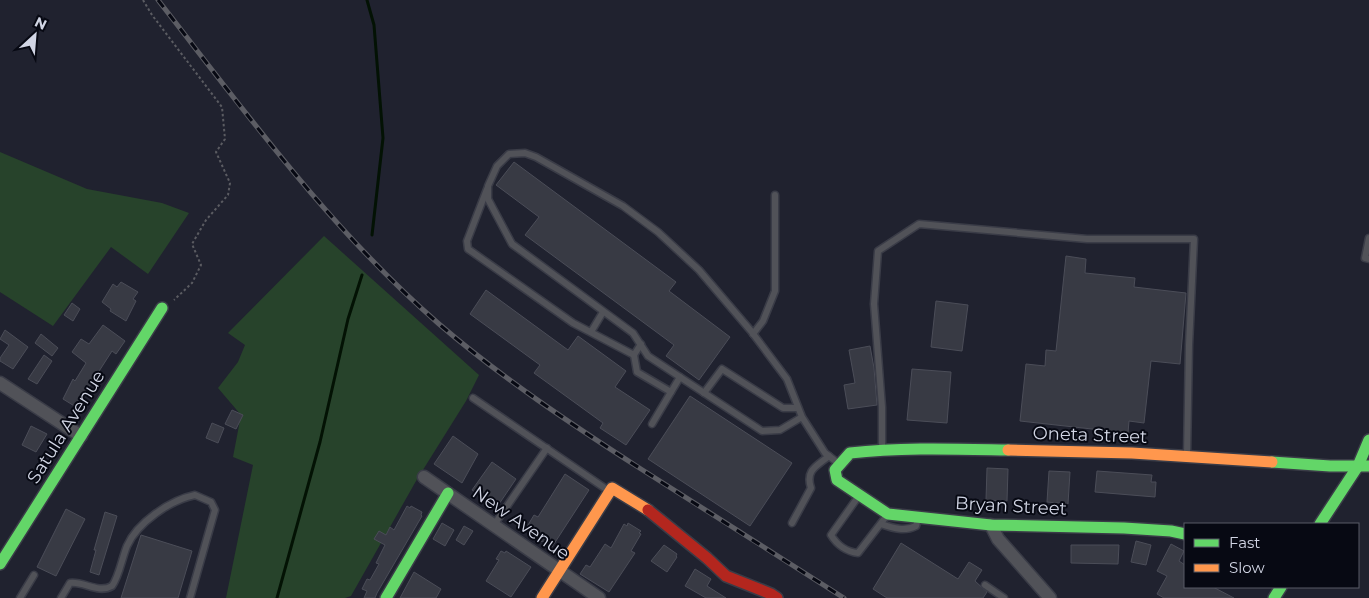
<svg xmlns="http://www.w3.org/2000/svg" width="1369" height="598" font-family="Montserrat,sans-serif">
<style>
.green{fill:#27432b}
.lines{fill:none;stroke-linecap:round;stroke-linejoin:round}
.stream{stroke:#031204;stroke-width:3}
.building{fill:#383a44;stroke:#4b4d58}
.lane-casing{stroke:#3a3c47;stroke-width:9}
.street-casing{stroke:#3a3c47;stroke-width:15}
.fast-casing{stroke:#3a3c47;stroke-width:14}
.slow-casing{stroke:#3a3c47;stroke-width:14}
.jam-casing{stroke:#3a3c47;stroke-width:14}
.path{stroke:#5b5c62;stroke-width:2;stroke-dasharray:2.5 2.5;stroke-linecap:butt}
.lane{stroke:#515258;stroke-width:6}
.street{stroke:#515258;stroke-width:12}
.fast{stroke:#63d668;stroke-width:11}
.slow{stroke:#ff974d;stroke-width:11}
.jam{stroke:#b3261e;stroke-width:11}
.rail-casing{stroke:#5c5d64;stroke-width:5}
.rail{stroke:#070913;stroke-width:3;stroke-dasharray:9;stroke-linecap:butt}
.labels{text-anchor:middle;stroke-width:4;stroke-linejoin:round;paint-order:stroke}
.street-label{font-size:18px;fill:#d1d5e4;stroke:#070913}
</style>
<rect width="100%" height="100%" fill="#20222f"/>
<g class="green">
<path d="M0 152 87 189 162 203 189 213 148 274 111 247 53 326 0 292Z"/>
<path d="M324 236 479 375 466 401 416 481 351 596 345 598H226L253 465 233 457 241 415 218 388 238 362 245 345 228 333Z"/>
</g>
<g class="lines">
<g class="stream">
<path d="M367 0 374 25 383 138 372 235"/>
<path d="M277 598 320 442 348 319 362 275"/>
</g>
</g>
<g class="building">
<path d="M514 162 676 282 669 291 730 337 699 380 666 356 674 345 525 235 539 217 496 185Z"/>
<path d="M1066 256 1086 259 1085 273 1135 278 1134 287 1186 293 1180 364 1151 361 1144 423 1129 421 1128 433 1020 421 1026 364 1045 366 1046 350 1056 351Z"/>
<path d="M121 282 138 292 133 299 136 301 126 321 110 311 111 309 102 302 113 284 117 287Z"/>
<path d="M486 290 568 350 578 336 626 371 615 387 650 410 626 445 600 428 603 423 534 373 540 365 470 314Z"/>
<path d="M936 301 968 305 962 351 931 347Z"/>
<path d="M72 303 80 309 73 321 64 315Z"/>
<path d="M103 325 125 341 116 354 112 351 76 407 63 399 73 379 75 381 86 363 72 352 81 339 89 344Z"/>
<path d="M5 330 28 347 13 369 0 361V358L9 345 0 339Z"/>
<path d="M41 334 58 348 52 356 35 343Z"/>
<path d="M870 346 874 368 877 405 848 409 844 385 855 383 849 350Z"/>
<path d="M44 355 52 361 37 384 28 379Z"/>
<path d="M912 369 951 372 947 423 907 420Z"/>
<path d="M690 396 792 463 750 526 648 459Z"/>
<path d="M232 410 243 415 236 429 225 424Z"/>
<path d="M212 423 224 428 218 443 206 438Z"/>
<path d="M31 426 47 434 36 452 22 445Z"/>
<path d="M453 436 478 454 462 483 434 464Z"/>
<path d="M492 462 516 479 497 507 472 490Z"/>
<path d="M987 468 1008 469 1007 501 986 500Z"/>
<path d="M1049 471 1070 472 1068 504 1047 502Z"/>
<path d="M1097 471 1152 475 1151 482H1156L1155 497 1095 492Z"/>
<path d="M565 474 589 490 552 547 542 541 541 542 525 530 534 515 538 517Z"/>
<path d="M407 506 410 508 411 506 422 512 421 515 422 516 377 593 375 598H364L367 591 362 589 367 579 370 580 379 564 376 563 385 545 374 539 379 531 386 535 390 527 394 530Z"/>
<path d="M66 509 85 519 56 576 37 567Z"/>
<path d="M105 512 117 516 99 575 90 572 96 550H94Z"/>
<path d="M442 523 454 530 445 546 433 539Z"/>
<path d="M628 523 641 531 639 533 641 534 631 551 635 553 609 592 580 574 586 565 590 567 605 544 611 548 624 524 627 526Z"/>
<path d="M464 526 473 531 464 545 456 540Z"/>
<path d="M141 535 192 551 178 598H121Z"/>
<path d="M1136 541 1151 545 1146 565 1131 562Z"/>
<path d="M901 543 958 579 969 562 982 570 975 581 987 592 983 598H887L873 589Z"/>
<path d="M1171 544 1184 551 1179 561 1185 565V587H1213L1234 598H1164L1157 594 1167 576 1157 571Z"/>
<path d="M664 545 677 554 676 556 677 557 667 572 651 561Z"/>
<path d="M1071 545H1119L1118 564 1071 563Z"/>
<path d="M501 551 505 553 506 551 531 567 511 597 486 581 499 560 496 559Z"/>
<path d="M695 569 711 579 707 586 726 598H706L685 586Z"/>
<path d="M414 572 441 589 436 598H400Z"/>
</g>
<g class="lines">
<g class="lane-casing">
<g id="lane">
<path d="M487 189 467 241 468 249 573 323 634 355 641 344"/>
<path d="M1369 238 1365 258 1369 259"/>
<path d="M591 332 603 312"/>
<path d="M753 334 763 321 775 291V195"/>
<path d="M634 355 637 372 671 392 680 377"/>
<path d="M704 393 722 369 783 408H798"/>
<path d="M473 398 609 491"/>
<path d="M802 417 780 430 762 431 648 356 633 333 512 244 488 199V186L497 166 509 154 525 153 536 157 623 206 658 232 699 270 751 331 787 379 802 417 825 453 838 463"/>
<path d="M652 424 671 392"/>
<path d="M882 449V407L874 304 878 251 919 224 1087 239H1194L1189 345 1187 455"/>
<path d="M858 497 831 535C837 545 847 552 858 553L888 514"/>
<path d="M792 523 811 488C805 470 817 466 829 456"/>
<path d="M881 524C893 528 904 532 916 526L918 519"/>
<path d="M494 525 547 448"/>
<path d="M985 585 1004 598"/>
<path d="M20 598 34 575"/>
<path d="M61 598 70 583C84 581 98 594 112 586 119 577 122 558 127 546 137 523 170 500 195 495L211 502 215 510 190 598"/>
</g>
</g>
<g class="street-casing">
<g id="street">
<path d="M0 383 81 436"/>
<path d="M424 477 599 598"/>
<path d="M991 525 998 539 1050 598"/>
</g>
</g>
<g class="fast-casing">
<g id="fast">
<path d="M1008 450C956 449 902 447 850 453L835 470 837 480 888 514 991 525 1124 528 1171 531 1185 534"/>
<path d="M1272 462 1330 466H1369"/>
<path d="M1320 524 1358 466 1369 440"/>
<path d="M0 564 162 308"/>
<path d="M386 598 448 493"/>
<path d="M1274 598 1281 587"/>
</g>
</g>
<g class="slow-casing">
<g id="slow">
<path d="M1008 450 1132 453 1272 462"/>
<path d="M542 598 612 488 648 510"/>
</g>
</g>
<g class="jam-casing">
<path id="jam" d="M648 510 707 558 726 576 771 594 777 598"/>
</g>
<path class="path" d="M143 0 152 15 222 107 225 139 216 152 230 183 228 195 206 220 192 244 201 265 192 283 174 300"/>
<use href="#lane" class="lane"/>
<use href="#street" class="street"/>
<use href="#fast" class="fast"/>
<use href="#slow" class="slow"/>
<use href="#jam" class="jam"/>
<g class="rail-casing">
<path id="rail" d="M158 0C246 113 330 229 439 324 502 378 571 424 641 469 708 512 776 555 844 598"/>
</g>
<use href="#rail" class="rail"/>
</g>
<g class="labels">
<g class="street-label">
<text transform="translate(66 427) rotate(-58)" y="6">Satula Avenue</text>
<text transform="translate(1090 435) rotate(2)" y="6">Oneta Street</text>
<text transform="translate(1011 506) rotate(3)" y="6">Bryan Street</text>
<text transform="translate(521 523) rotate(35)" y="6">New Avenue</text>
</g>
</g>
<rect x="1184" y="523" width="175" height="65" fill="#070913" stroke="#585b67"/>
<rect x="1194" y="539" width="25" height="8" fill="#63d668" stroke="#585b67"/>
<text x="1229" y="548" font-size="15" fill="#d1d5e4">Fast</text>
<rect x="1194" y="564" width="25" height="8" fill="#ff974d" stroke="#585b67"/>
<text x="1229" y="573" font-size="15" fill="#d1d5e4">Slow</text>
<g transform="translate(35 35) rotate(26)" stroke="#070913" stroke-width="4" paint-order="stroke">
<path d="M0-4L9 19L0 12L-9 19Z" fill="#d1d5e4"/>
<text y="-8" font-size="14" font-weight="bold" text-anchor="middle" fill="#d1d5e4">N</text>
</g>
</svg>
